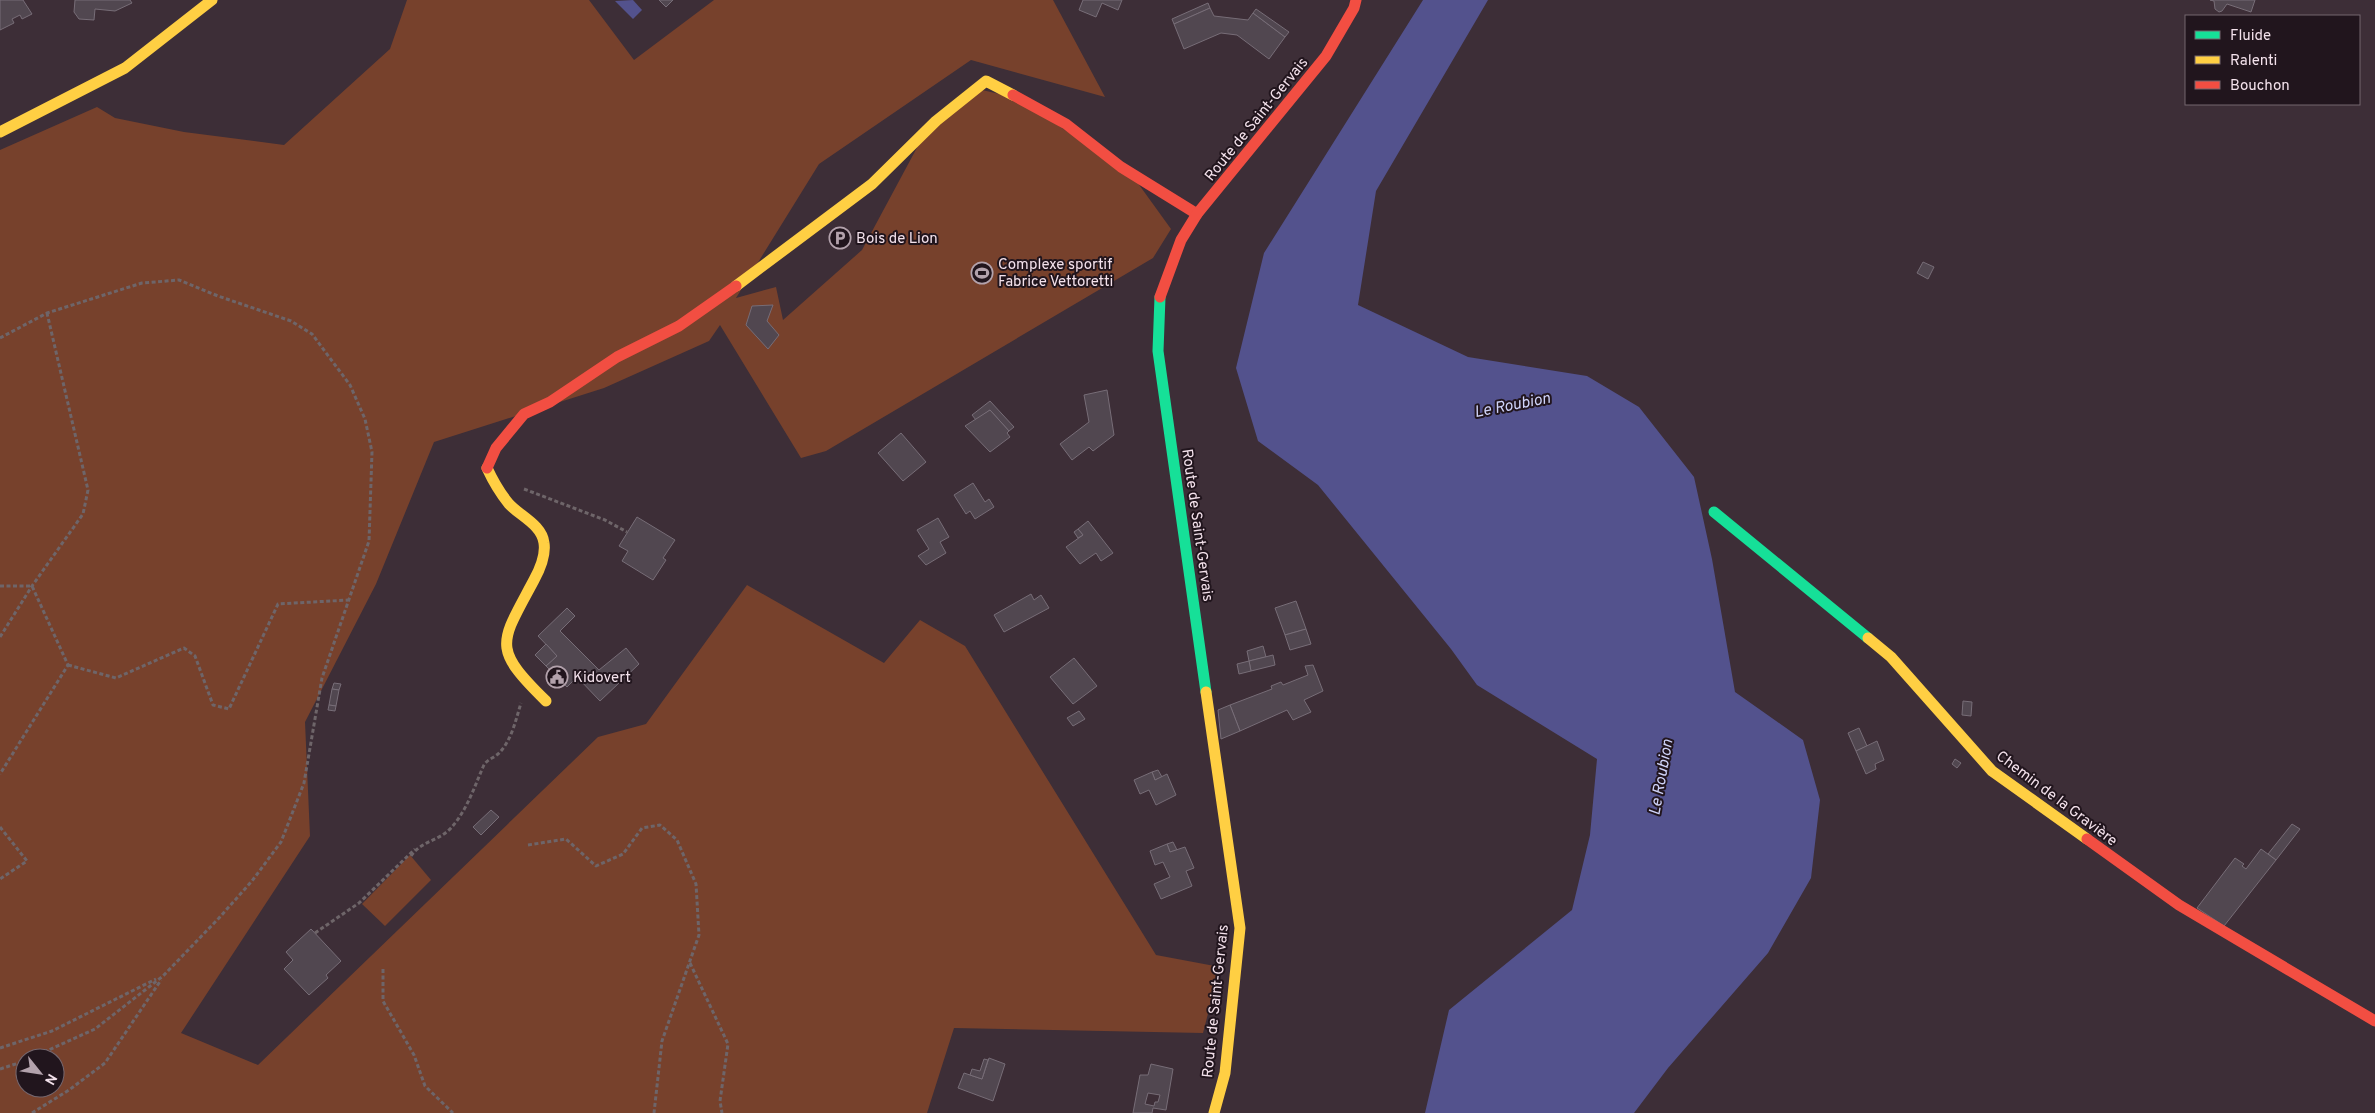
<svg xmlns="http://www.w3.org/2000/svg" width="2375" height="1113" font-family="Overpass,sans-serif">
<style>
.green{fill:#77412c;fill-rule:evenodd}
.water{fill:#53528d}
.building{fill:#514750;stroke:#776d77;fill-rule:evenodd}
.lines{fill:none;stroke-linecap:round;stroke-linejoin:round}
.path{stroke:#6e6569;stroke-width:3;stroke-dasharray:4 2.5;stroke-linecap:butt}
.fast{stroke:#16e098;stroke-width:11}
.slow{stroke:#ffcf43;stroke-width:11}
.jam{stroke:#f24e42;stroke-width:11}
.labels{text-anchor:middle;stroke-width:4;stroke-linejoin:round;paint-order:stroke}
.street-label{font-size:15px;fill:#f3e1eb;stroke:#21151d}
.poi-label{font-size:15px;fill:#f3e1eb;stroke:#21151d;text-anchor:start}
.water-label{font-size:16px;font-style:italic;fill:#cfd3f9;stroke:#21151d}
</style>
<rect width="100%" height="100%" fill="#3d2e37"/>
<g class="green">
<path d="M407 0H589L634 60 714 0H1053L1105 97 971 60 819 164 736 298 776 287 783 320 862 250 927 129 982 90 1017 98 1132 175 1171 229 1153 258 826 451 801 458 720 325 709 341 604 388 434 442 376 584 305 722 310 836 181 1033 258 1065 598 737 646 724 747 585 884 663 920 620 965 646 1156 955 1220 967 1203 1033 954 1028 927 1113H0V150L97 107 115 118 184 132 284 145 390 49ZM25 1058H55V1088H25Z"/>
<path d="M410 855 431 880 385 926 362 904Z"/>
</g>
<g class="water">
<path d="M633 0 642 10 633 19 615 1Z"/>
<path d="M1423 0H1488L1376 191 1358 305 1468 357 1587 376 1639 407 1694 477 1712 559 1735 692 1803 740 1820 800 1811 878 1768 953 1668 1068 1634 1113H1425L1449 1010 1572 910 1590 835 1597 759 1477 685 1451 649 1318 485 1258 441 1236 368 1264 253Z"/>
</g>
<g class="building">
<path d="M0 0H23L32 14 22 19 20 15 12 19 14 23 0 30Z"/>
<path d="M75 0H130L132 3 115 11 95 9 94 20 79 19 74 12Z"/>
<path d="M659 0H673L666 7Z"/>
<path d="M1083 0H1122L1118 10 1102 3 1096 17 1079 10Z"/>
<path d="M2210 0H2255L2251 12 2227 4 2222 11 2219 12 2215 9 2214 1Z"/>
<path d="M1208 3 1210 8 1174 24 1172 19Z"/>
<path d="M1210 8 1214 16 1248 20 1253 13 1285 37 1269 59 1237 35 1221 33 1184 49 1174 24Z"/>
<path d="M1256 9 1289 32 1285 37 1253 13Z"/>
<path d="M1923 262 1934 267 1928 279 1917 273Z"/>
<path d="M773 305 767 321 779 335 768 349 746 325 752 306Z"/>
<path d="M1107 390 1114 435 1093 451 1089 447 1072 460 1060 444 1089 422 1084 395Z"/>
<path d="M990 401 1014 427 1009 431 990 410 976 420 972 415Z"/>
<path d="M990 410 1009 431 1007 433 1010 437 990 452 965 426Z"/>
<path d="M901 433 926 462 903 481 878 453Z"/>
<path d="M973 483 985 502 989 499 994 507 975 519 970 511 966 514 954 495Z"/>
<path d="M637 517 675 540 663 558 666 560 653 580 622 561 628 551 619 546Z"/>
<path d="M938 518 949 537 940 542 946 553 926 565 918 556 929 549 917 530Z"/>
<path d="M1088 521 1113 553 1101 561 1096 553 1080 564 1066 547 1083 535 1078 529Z"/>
<path d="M1078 529 1083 535 1078 538 1074 532Z"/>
<path d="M1031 594 1034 600 1041 595 1049 608 1004 632 994 615Z"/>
<path d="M1296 601 1306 629 1285 635 1275 608Z"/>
<path d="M567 608 575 616 560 631 599 670 626 648 639 664 600 701 577 677 567 687 546 666 557 656 538 636Z"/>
<path d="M1306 629 1311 644 1290 650 1285 635Z"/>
<path d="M546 644 557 656 546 666 535 655Z"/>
<path d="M1263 646 1266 657 1249 661 1247 651Z"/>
<path d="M1273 655 1275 665 1251 671 1249 661Z"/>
<path d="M1074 658 1097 686 1073 704 1050 677Z"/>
<path d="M1249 661 1251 671 1239 674 1237 664Z"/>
<path d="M1313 665 1323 691 1304 700 1311 712 1293 720 1287 710 1240 731 1230 705 1272 689 1271 686 1281 682 1283 685 1308 675 1305 666Z"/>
<path d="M334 683 341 684 339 690 332 689Z"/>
<path d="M332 689 339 690 336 706 329 705Z"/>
<path d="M1963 701 1972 702 1971 716 1962 715Z"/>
<path d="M329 705 336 706 335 711 328 710Z"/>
<path d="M1230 705 1240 731 1221 739 1218 710Z"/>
<path d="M1079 711 1085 719 1073 726 1067 718Z"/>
<path d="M1859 728 1867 746 1856 751 1848 733Z"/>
<path d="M1877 741 1884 760 1875 764 1876 769 1866 774 1856 751Z"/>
<path d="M1955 759 1961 763 1957 768 1952 764Z"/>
<path d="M1158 770 1162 777 1155 780 1152 772Z"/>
<path d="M1152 772 1155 780 1167 774 1176 795 1156 805 1149 790 1140 794 1134 780Z"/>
<path d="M491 810 499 817 481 835 473 827Z"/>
<path d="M2292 824 2300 829 2276 860 2268 854Z"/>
<path d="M1173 842 1177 850 1170 852 1167 844Z"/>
<path d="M1167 844 1170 852 1185 847 1194 868 1186 871 1192 886 1161 899 1154 884 1170 877 1163 862 1155 865 1150 851Z"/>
<path d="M2261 849 2276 860 2224 926 2197 908 2235 858 2244 864 2242 866 2246 869Z"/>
<path d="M311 929 341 961 326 975 328 978 309 995 284 969 293 960 286 952Z"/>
<path d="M989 1058 1005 1064 993 1101 958 1088 964 1073 982 1079Z"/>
<path d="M984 1059 988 1060 982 1079 970 1075 972 1069 980 1071Z"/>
<path d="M1151 1064 1173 1069 1166 1110 1153 1108 1152 1113H1133L1140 1075H1148ZM1148 1093 1160 1095 1158 1102H1155L1154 1106 1145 1104Z"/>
</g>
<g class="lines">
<g class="path">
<path d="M0 338 47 313 142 283 179 280 218 296 291 321 312 334 350 385 365 419 372 452 369 541 322 678 304 783 281 842 252 881 219 918 163 976 95 1029 31 1058"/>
<path d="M524 489 605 520 627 532"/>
<path d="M0 586H32L68 665 0 774"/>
<path d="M0 637 32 586 83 514 88 490 47 313"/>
<path d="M68 665 116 678 184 648 195 656 213 705 229 709 278 604 348 600"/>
<path d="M0 827 27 861 0 879"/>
<path d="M528 845 566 839 596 866 623 854 642 828 660 825 677 840 696 884 699 935 662 1041 654 1113"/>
<path d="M411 856C421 841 439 841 451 828 467 810 474 788 483 767 486 759 495 758 500 752 512 739 516 719 521 703"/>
<path d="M315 933 359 903 415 849"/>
<path d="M690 963 728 1044 720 1101 722 1113"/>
<path d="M383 969V1001L414 1055 425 1086 453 1113"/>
<path d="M0 1048 52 1031 156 979"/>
<path d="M0 1069 25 1061"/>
<path d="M32 1113 69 1090 105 1063 161 980"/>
</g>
<g class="fast">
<path d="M1160 297 1158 351 1206 692"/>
<path d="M1714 512 1868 638"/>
</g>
<g class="slow">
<path d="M0 132 125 68 212 0"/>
<path d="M736 286 872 184 936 121 986 81 1013 95"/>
<path d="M487 468C493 481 500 493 509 504 520 516 542 525 544 543 546 556 540 569 534 580 500 644 491 647 546 701"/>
<path d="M1868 638 1891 657 1992 771 2087 839"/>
<path d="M1206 692 1240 928 1225 1073 1214 1113"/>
</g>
<g class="jam">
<path d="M1013 95 1066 124 1121 167 1197 214"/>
<path d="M1160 297 1181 240 1197 214 1326 56 1354 8 1356 0"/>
<path d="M487 468 496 448 524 414 550 402 617 357 679 326 736 286"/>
<path d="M2087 839 2179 905 2375 1021"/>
</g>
</g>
<defs>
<g id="parking-ring" transform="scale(1.125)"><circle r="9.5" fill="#21151d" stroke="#b3a2ac" stroke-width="1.5"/><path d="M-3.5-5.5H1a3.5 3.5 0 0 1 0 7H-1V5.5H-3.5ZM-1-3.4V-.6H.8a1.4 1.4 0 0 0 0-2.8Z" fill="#b3a2ac"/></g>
<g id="stadium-ring" transform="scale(1.125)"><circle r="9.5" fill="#21151d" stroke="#b3a2ac" stroke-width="1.5"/><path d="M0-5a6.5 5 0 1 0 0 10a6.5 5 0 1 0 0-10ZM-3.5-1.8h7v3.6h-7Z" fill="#b3a2ac"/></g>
<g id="civic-ring" transform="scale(1.125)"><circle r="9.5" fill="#21151d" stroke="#b3a2ac" stroke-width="1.5"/><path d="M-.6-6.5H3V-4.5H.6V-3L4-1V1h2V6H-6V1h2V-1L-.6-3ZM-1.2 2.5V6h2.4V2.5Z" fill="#b3a2ac"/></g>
</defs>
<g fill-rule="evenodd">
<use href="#parking-ring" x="840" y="238"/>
<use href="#stadium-ring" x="982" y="273"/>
<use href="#civic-ring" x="557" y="677"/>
</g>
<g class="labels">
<g class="street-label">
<text transform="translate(1256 119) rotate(-51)" y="5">Route de Saint-Gervais</text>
<text transform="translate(1198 525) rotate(82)" y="5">Route de Saint-Gervais</text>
<text transform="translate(2057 798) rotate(37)" y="5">Chemin de la Gravière</text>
<text transform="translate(1215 1001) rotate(-84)" y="5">Route de Saint-Gervais</text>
</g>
<g class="poi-label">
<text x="856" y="243">Bois de Lion</text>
<text x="998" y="269">Complexe sportif<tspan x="998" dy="17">Fabrice Vettoretti</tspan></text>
<text x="573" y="682">Kidovert</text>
</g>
<g class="water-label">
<text transform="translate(1512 404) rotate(-11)" y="6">Le Roubion</text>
<text transform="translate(1660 777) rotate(-80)" y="6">Le Roubion</text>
</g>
</g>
<rect x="2185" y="15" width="175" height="90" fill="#21151d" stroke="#75676f"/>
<rect x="2195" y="31" width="25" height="8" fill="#16e098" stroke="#75676f"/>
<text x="2230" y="40" font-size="15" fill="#f3e1eb">Fluide</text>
<rect x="2195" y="56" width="25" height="8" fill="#ffcf43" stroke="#75676f"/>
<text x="2230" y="65" font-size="15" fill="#f3e1eb">Ralenti</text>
<rect x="2195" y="81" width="25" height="8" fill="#f24e42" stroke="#75676f"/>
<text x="2230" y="90" font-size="15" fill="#f3e1eb">Bouchon</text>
<g transform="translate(40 1073) rotate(120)"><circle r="24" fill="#21151d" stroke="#75676f"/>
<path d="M0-4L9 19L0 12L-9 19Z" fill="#b3a2ac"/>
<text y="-8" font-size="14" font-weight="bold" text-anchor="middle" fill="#f3e1eb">N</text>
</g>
</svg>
